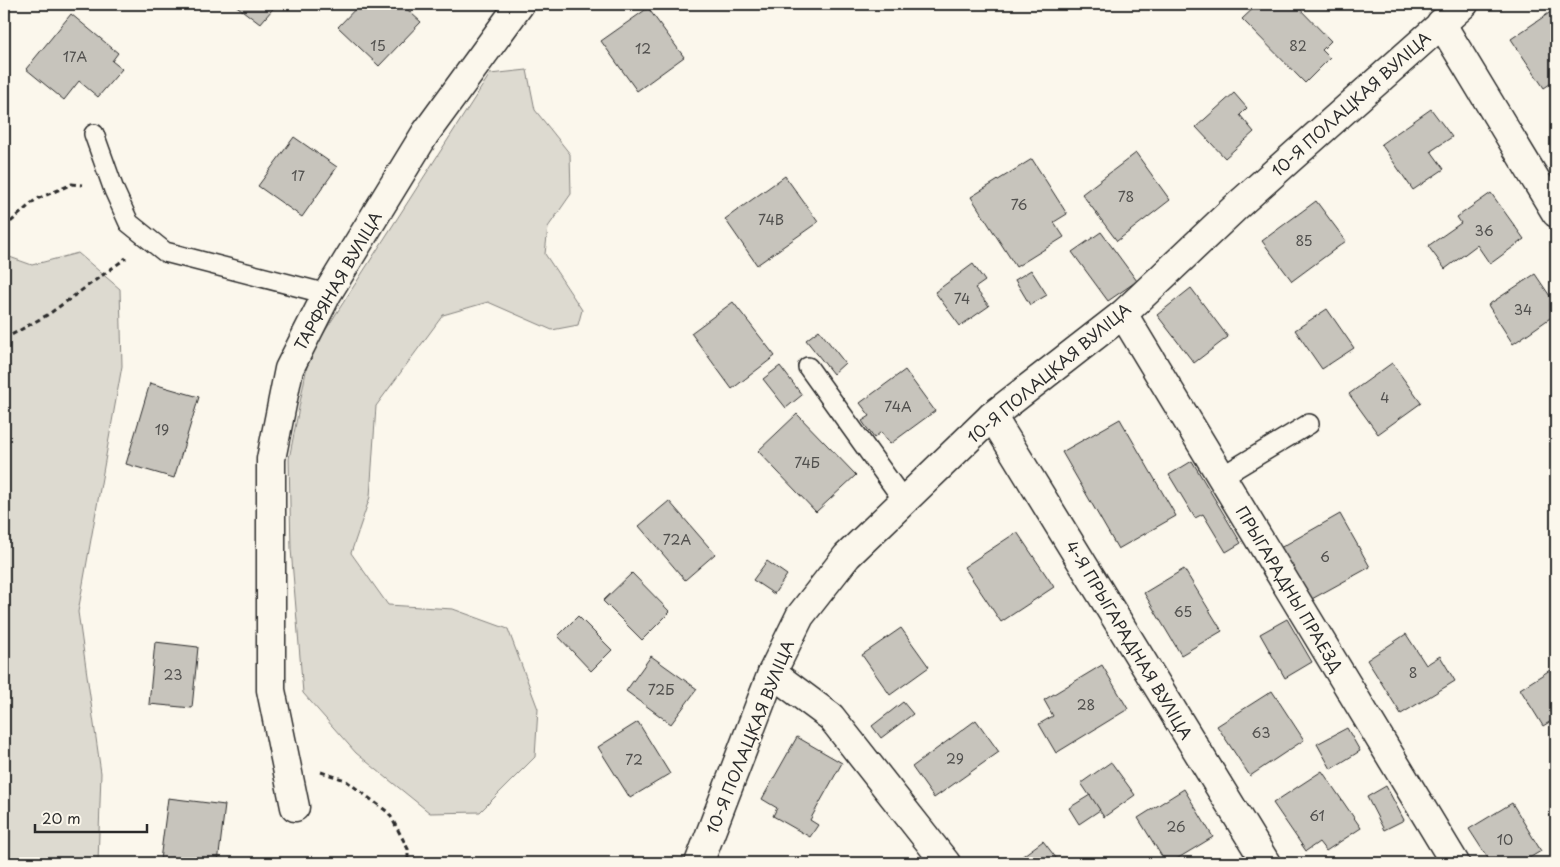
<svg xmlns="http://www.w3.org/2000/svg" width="1560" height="867" font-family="'Playpen Sans',sans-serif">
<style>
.green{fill:#dddad0;stroke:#84827e}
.building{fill:#c7c4bc;stroke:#2b2b2b}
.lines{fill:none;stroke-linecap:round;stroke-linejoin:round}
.service-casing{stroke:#2b2b2b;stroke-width:22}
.minor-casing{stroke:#2b2b2b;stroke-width:31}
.path{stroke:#2b2b2b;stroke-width:3;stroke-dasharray:5 4;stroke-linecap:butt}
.service{stroke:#fbf7ec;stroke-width:19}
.minor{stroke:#fbf7ec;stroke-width:28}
.labels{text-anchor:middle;stroke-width:4.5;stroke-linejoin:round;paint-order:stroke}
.number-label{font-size:14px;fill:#52514f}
.street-label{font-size:16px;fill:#2b2b2b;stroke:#fbf7ec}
</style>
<rect width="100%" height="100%" fill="#fbf7ec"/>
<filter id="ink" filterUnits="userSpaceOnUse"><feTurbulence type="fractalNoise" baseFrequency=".02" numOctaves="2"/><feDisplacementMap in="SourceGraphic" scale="10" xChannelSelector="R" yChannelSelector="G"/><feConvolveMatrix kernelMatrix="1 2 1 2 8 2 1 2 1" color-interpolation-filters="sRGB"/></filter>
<g filter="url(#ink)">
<g class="green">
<path d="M527 70 535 110 570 154 571 194 548 227 545 254 582 310 578 325 552 330 488 302 443 315 376 406 370 497 351 553 388 605 453 609 508 629 538 709 535 757 480 812 430 813 356 753 303 693 291 549 289 459 309 356 490 74Z"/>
<path d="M78 253 120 289 122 366 78 612 101 773 98 863H4V255L32 265Z"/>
</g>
<g class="building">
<path d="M234 4H277L260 24Z"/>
<path d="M360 4H401L421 22 379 66 338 27Z"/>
<path d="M1258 4H1295L1331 41 1322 50 1330 58 1305 83 1242 19Z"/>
<path d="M648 8 684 57 637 91 601 41Z"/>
<path d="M1552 11 1556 18V80L1544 88 1511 39Z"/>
<path d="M71 14 118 53 112 61 122 69 98 97 79 81 64 100 26 69Z"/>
<path d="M1234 93 1247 108 1240 115 1254 132 1225 158 1196 127Z"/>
<path d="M1431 109 1452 137 1431 151 1444 169 1413 190 1381 144Z"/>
<path d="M294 137 337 167 302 217 258 186Z"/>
<path d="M1136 153 1170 200 1117 241 1082 194Z"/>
<path d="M1032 159 1067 214 1054 222 1064 237 1016 267 971 197Z"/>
<path d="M785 176 818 222 757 265 725 219Z"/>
<path d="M1491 193 1524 239 1490 264 1477 245 1445 269 1428 246 1461 223 1457 217Z"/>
<path d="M1316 201 1346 241 1292 281 1262 241Z"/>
<path d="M1101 232 1137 281 1108 301 1072 252Z"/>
<path d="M973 264 985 281 975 288 989 306 960 326 935 292Z"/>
<path d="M1031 270 1047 295 1030 305 1015 280Z"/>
<path d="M1535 274 1556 305V314L1513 344 1488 305Z"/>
<path d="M1191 288 1228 337 1194 363 1157 315Z"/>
<path d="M733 302 775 356 732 389 691 333Z"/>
<path d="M1327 309 1354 348 1322 369 1295 330Z"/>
<path d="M819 330 845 363 833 374 806 340Z"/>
<path d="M1392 363 1421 403 1378 434 1349 394Z"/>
<path d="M780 366 802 395 786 408 763 379Z"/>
<path d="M905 370 935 411 890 444 881 432 874 438 862 421 870 416 860 403Z"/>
<path d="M150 383 199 397 174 478 126 464Z"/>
<path d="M797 414 856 475 816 512 758 451Z"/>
<path d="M1120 419 1176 516 1118 549 1062 452Z"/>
<path d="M1192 461 1241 543 1226 552 1203 514 1195 518 1169 475Z"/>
<path d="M669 501 715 554 685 580 639 526Z"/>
<path d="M1340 514 1370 567 1310 600 1280 548Z"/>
<path d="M1017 532 1054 587 1001 622 964 567Z"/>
<path d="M767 561 787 575 774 594 753 580Z"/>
<path d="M1184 569 1222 631 1181 655 1144 593Z"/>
<path d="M632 573 670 612 642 640 603 601Z"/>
<path d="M578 616 612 650 591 671 558 636Z"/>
<path d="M1287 619 1312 662 1285 678 1260 634Z"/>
<path d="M901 628 929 667 890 695 862 655Z"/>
<path d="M1406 634 1426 665 1440 656 1455 681 1401 714 1367 660Z"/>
<path d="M155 642 198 647 192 708 149 704Z"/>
<path d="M651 656 697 689 671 724 626 691Z"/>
<path d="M1102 665 1128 709 1056 753 1039 724 1053 716 1044 700Z"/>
<path d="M1550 670 1555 678 1556 677V718L1543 726 1520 689Z"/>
<path d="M1272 691 1304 740 1250 776 1217 726Z"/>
<path d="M903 702 913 714 881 738 872 726Z"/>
<path d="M976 720 999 752 934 798 912 767Z"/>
<path d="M638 722 670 774 630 798 598 747Z"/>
<path d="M1347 728 1360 751 1331 769 1317 744Z"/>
<path d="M797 737 842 763 810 820 818 825 810 837 773 816 777 808 762 799Z"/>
<path d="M1111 762 1135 795 1104 817 1081 783Z"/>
<path d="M1322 771 1361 828 1326 851 1319 842 1306 851 1273 803Z"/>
<path d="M1386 786 1404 820 1384 830 1367 797Z"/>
<path d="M1184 789 1213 837 1170 863H1166L1138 818Z"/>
<path d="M1090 795 1100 810 1079 824 1069 808Z"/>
<path d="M168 798 225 805 218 863H187L160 860Z"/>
<path d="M1512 803 1541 851 1521 863H1491L1469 829Z"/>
<path d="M1043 841 1060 863H1013Z"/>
</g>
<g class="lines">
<g class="service-casing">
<g id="service">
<path d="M94 134 114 190 129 223 165 252 327 294"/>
<path d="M808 367 904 501"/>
<path d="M1221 477 1309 424"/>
</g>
</g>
<g class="minor-casing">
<g id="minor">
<path d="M1441 23 1556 213"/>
<path d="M1123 314 1455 863"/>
<path d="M992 416 1266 863"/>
<path d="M772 673 831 717 946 863"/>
<path d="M295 807 271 690V459L289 369 327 294 425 134 520 4"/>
<path d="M699 863 772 673 800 616 847 556 992 416 1123 314 1236 207 1464 4"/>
</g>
</g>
<g class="path">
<path d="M4 228 35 200 72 184 82 185"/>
<path d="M4 339 49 314 126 258"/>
<path d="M321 772 345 780 389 813 408 849V863"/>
</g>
<use href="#service" class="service"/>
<use href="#minor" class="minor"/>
</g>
</g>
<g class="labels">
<g class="number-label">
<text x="378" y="51">15</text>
<text x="1298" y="51">82</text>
<text x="643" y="54">12</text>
<text x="75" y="62">17А</text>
<text x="298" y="181">17</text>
<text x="1126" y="202">78</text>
<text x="1019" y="210">76</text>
<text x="771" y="225">74В</text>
<text x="1484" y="236">36</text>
<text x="1304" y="246">85</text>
<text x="962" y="304">74</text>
<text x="1523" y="315">34</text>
<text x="1385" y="403">4</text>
<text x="898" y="412">74А</text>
<text x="162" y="435">19</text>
<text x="807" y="468">74Б</text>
<text x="677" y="545">72А</text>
<text x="1325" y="562">6</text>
<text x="1183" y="617">65</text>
<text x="1413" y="678">8</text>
<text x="173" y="680">23</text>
<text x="661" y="695">72Б</text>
<text x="1086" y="710">28</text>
<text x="1261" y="738">63</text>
<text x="955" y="764">29</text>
<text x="634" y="765">72</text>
<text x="1317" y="821">61</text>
<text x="1176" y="832">26</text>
<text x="1505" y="845">10</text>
</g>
<g class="street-label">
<text transform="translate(1351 104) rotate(-42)" y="6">10-Я ПОЛАЦКАЯ ВУЛІЦА</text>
<text transform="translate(338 281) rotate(-60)" y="6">ТАРФЯНАЯ ВУЛІЦА</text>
<text transform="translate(1049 373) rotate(-40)" y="6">10-Я ПОЛАЦКАЯ ВУЛІЦА</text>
<text transform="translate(1289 589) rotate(59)" y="6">ПРЫГАРАДНЫ ПРАЕЗД</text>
<text transform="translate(1129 640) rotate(59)" y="6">4-Я ПРЫГАРАДНАЯ ВУЛІЦА</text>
<text transform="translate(750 737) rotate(-68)" y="6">10-Я ПОЛАЦКАЯ ВУЛІЦА</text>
</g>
</g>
<rect width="1560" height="867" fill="none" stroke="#fbf7ec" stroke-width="20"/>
<rect x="10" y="10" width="1540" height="847" fill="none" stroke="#2b2b2b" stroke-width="2" filter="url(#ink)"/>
<path d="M35 824v8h112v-8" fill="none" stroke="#2b2b2b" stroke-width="2.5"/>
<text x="42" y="824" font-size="15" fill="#2b2b2b" stroke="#fbf7ec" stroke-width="4" paint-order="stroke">20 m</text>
</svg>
